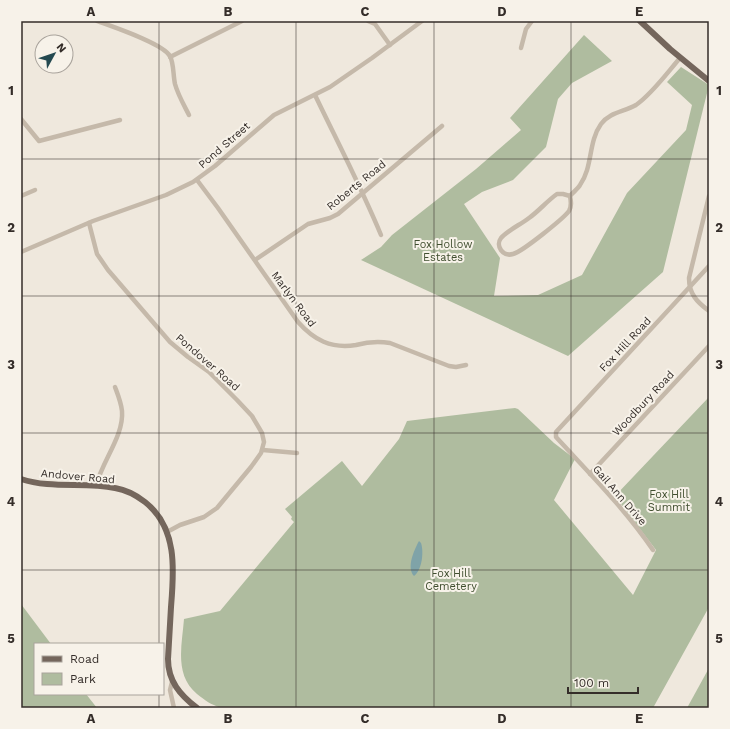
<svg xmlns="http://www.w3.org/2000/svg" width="730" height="729" font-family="'Work Sans',sans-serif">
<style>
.green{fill:#afbc9f}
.water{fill:#7fa3a8}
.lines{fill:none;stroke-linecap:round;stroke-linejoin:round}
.minor{stroke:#c5b9aa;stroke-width:4.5}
.major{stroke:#74665c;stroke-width:6}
.grid{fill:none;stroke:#342d29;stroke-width:1;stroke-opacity:0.55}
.labels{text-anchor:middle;stroke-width:4;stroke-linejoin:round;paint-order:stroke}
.street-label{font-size:11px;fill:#342d29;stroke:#f7f2e9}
.park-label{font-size:11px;fill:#414f30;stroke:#f7f2e9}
.neatline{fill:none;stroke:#342d29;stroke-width:1.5}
.grid-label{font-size:13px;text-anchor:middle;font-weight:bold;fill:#342d29}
</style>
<rect width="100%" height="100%" fill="#efe8dd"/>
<g class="green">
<path d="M584 35 612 61 572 83 558 99 546 147 513 180 482 192 464 204 500 258 494 296 538 295 582 275 627 193 686 130 692 105 667 82 681 67 709 85 663 272 568 356 361 260 381 247 392 235 476 169 521 130 510 118Z"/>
<path d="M709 397V607L653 708H221C210 704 206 701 197 694 174 675 182 645 184 619L220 611 294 522 291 519 292 517 285 509 342 461 362 486 399 439 407 421 515 408 518 409 554 443 575 459 554 500 633 595 656 550 615 496Z"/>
<path d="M21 604 51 644H35V694H86L97 708H21Z"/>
<path d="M709 668V708H687Z"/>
</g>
<path class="water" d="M419 541 421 543C424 552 422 570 414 576 406 568 414 550 419 541Z"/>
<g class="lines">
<g class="minor">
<path d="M97 21C113 27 162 43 170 56 174 64 173 75 175 84 178 95 184 105 189 115"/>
<path d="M368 21 375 24 390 45"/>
<path d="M521 48 526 29 532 21"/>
<path d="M170 57 242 21"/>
<path d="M315 95C337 141 361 187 381 235"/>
<path d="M21 119 39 141 120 120"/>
<path d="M197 180 218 208 298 322C314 340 331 349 356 345 367 342 378 341 390 343L449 366 456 367 466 365"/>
<path d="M557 194H563L570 196C571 201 572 206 569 211 564 218 522 252 513 254 503 257 495 246 501 238 508 230 520 225 529 218 539 211 547 201 557 194Z"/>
<path d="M21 196 35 190"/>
<path d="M570 196C573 192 578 189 580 185 593 167 588 142 601 124 610 112 624 112 636 105 652 94 667 73 680 58"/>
<path d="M709 196 689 278C689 294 697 302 709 311"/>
<path d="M89 223 97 254 108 270 170 342 188 357 209 372 237 400 252 416 262 433 264 442 261 453 251 467 217 508 204 517 180 525 167 532"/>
<path d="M21 252 93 221 166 195 193 182 215 166 274 115 330 87 372 58 422 21"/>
<path d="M255 260 308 224 330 218 338 214 442 126"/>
<path d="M263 450 297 453"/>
<path d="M590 474 709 346"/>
<path d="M96 486C102 461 124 436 122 411 121 402 118 395 115 387"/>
<path d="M653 550C625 509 590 474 556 437V432L709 266"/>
<path d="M172 682 170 690 174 708"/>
</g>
<g class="major">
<path d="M640 21 670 49 709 81"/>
<path d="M21 479C51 489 84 482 115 488 127 490 136 495 145 502 178 528 174 571 171 607 170 625 169 642 168 659 168 681 180 695 197 708"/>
</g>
</g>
<path class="grid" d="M159 21V644M296 21V708M434 21V708M571 21V708M21 159H709M21 296H709M21 433H709M21 570H709M159 694V708"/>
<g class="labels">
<g class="street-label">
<text transform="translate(224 145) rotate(-41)" y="4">Pond Street</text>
<text transform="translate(356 185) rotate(-39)" y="4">Roberts Road</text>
<text transform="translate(294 299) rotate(53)" y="4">Marlyn Road</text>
<text transform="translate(625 344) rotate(-47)" y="4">Fox Hill Road</text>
<text transform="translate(208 362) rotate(41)" y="4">Pondover Road</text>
<text transform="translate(643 403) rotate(-47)" y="4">Woodbury Road</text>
<text transform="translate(78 476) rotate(5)" y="4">Andover Road</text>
<text transform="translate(620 495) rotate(49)" y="4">Gail Ann Drive</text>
</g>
<g class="park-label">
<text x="443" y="248">Fox Hollow<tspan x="443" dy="13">Estates</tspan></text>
<text x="669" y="498">Fox Hill<tspan x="669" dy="13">Summit</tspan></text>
<text x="451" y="577">Fox Hill<tspan x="451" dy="13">Cemetery</tspan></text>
</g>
</g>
<rect width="730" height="729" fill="none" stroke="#f7f2e9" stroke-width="44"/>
<rect x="34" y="643" width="130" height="52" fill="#f7f2e9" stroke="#a9a39c"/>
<rect x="42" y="656" width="20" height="6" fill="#74665c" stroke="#a9a39c"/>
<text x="70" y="663" font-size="12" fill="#342d29">Road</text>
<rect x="42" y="673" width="20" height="12" fill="#afbc9f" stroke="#a9a39c"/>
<text x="70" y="683" font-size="12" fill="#342d29">Park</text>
<g transform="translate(54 54) rotate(50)"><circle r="19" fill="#f7f2e9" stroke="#a9a39c"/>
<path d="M0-3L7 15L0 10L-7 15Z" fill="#244950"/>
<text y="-6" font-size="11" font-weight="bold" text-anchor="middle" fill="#342d29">N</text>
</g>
<path d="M568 687v6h70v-6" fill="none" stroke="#342d29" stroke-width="2"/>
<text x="574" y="687" font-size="12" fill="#342d29" stroke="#f7f2e9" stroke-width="3" paint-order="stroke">100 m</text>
<rect x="22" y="22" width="686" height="685" class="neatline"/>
<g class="grid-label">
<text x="91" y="16">A</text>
<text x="228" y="16">B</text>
<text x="365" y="16">C</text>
<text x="502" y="16">D</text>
<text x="639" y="16">E</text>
<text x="11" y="95">1</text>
<text x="719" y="95">1</text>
<text x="11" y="232">2</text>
<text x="719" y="232">2</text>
<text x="11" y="369">3</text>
<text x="719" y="369">3</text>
<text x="11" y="506">4</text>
<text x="719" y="506">4</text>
<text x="11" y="643">5</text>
<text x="719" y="643">5</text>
<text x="91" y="723">A</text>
<text x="228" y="723">B</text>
<text x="365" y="723">C</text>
<text x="502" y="723">D</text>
<text x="639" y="723">E</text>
</g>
</svg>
